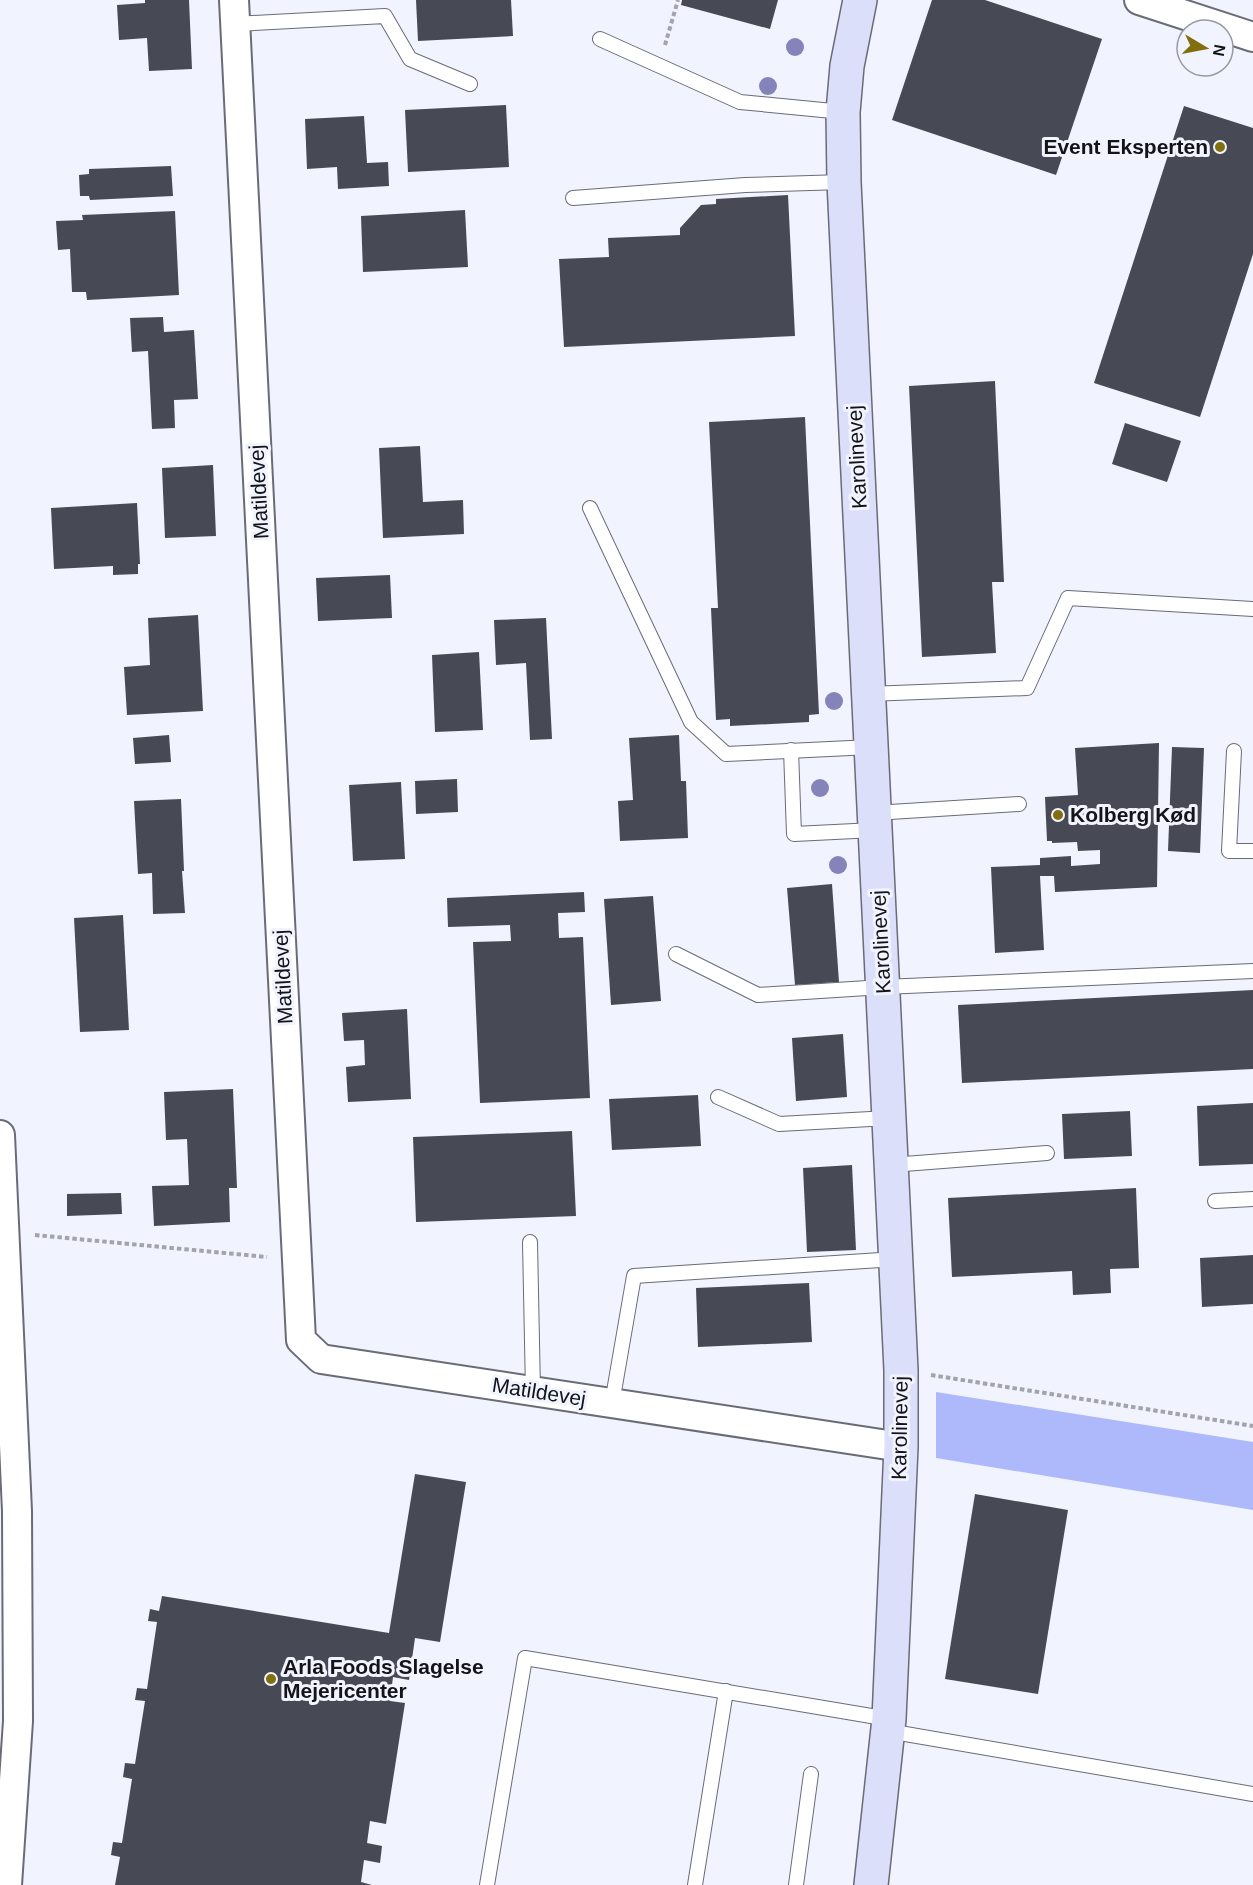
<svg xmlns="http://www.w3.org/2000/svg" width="1253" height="1885" font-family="Arial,sans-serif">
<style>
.forest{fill:#adb9fb}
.building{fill:#474a54}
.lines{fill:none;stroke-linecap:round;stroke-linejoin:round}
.lane-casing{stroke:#696b76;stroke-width:16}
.street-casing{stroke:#696b76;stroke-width:32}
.secondary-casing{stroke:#696b76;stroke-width:36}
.path{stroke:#a2a3ac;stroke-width:4;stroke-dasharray:4.5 3;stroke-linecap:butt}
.lane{stroke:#fff;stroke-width:14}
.street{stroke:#fff;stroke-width:28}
.secondary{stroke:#dbdffa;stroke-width:33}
.tree{fill:#8484bb}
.poi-dot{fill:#826e0c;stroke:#f1f3fe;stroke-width:2}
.labels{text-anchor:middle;stroke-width:6;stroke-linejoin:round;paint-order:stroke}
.poi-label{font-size:21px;font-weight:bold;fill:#131418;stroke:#f1f3fe;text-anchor:start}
.street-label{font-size:21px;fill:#131418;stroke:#f1f3fe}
</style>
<rect width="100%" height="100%" fill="#f1f3fe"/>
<path class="forest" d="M936 1392 1253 1442V1510L936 1458Z"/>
<g class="building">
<path d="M145 0H189L192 69 149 71 147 38 119 40 117 5 145 3Z"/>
<path d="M416 0H511L513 36 418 41Z"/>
<path d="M682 0H778L770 29 681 5Z"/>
<path d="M932 0H985L1102 39 1056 175 892 120Z"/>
<path d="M506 105 509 167 408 172 405 110Z"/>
<path d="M1184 106 1253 128V254L1200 417 1094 383Z"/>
<path d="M364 116 367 163 388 162 389 186 338 189 337 167 307 169 305 119Z"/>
<path d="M171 166 173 196 90 200 89 196H80L79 175 89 174V169Z"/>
<path d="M788 195 795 336 564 347 559 259 609 257 608 238 680 235V228L701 205 716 204V199Z"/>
<path d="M465 210 468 267 363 272 361 216Z"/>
<path d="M175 211 179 295 87 300 86 292H72L70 249 58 250 56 221 83 220 82 215Z"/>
<path d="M163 317 164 332 194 330 198 399 174 400 175 428 152 429 148 351 132 352 130 318Z"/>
<path d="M995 381 1004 582H992L996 653 922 657 909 386Z"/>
<path d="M805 417 819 714 809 715V722L730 726V719L716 720 711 608H718L709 422Z"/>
<path d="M1125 423 1181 441 1167 482 1112 464Z"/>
<path d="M420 446 423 502 463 500 464 534 383 538 379 448Z"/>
<path d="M213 465 216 536 165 538 162 468Z"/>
<path d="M137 503 140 564H138V574L113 575V566L54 569 51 508Z"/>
<path d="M390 575 392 618 318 621 316 578Z"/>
<path d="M198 615 203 711 127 715 124 667 150 665 148 618Z"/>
<path d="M546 618 552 739 530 740 526 663 496 665 494 620Z"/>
<path d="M479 652 483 730 435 732 432 655Z"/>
<path d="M169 735 171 762 135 764 133 738Z"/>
<path d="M679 735 681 781H686L688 838 620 841 618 801 633 800 629 738Z"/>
<path d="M1159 743 1157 887 1055 892 1054 876H1040L1044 950 995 953 991 867 1040 865V858L1071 856V866L1100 864V850L1078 851 1077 842 1052 843V841H1047L1045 797 1078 795 1075 748Z"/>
<path d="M1172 747 1204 748 1200 853 1168 851Z"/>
<path d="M457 779 458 812 416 814 415 781Z"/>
<path d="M401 782 405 859 353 861 349 785Z"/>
<path d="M181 799 184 871H182L185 913 153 914 152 873 138 874 134 801Z"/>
<path d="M832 884 839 982 795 985 787 888Z"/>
<path d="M584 892 585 912 558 913 559 938 583 937 590 1098 480 1103 473 942 511 941 510 925 448 927 447 898Z"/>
<path d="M653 896 661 1001 611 1005 604 899Z"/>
<path d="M123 915 129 1030 80 1032 74 918Z"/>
<path d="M1253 990V1069L962 1083 958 1005Z"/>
<path d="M407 1009 411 1099 348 1102 346 1067 365 1065 364 1040 344 1041 342 1013Z"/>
<path d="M843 1034 847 1097 796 1101 792 1038Z"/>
<path d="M233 1089 237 1188H229L230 1222 154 1226 152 1186 189 1185 187 1139 166 1140 164 1092Z"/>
<path d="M698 1095 701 1146 612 1150 609 1099Z"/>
<path d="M1253 1103V1164L1199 1166 1197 1106Z"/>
<path d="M1130 1111 1132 1156 1064 1159 1062 1114Z"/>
<path d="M572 1131 576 1216 416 1222 413 1137Z"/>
<path d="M852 1165 856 1250 807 1252 803 1168Z"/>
<path d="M1136 1188 1139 1268 1110 1269 1111 1293 1073 1295 1072 1271 952 1277 948 1198Z"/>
<path d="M121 1193 122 1214 67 1216V1194Z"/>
<path d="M1253 1255V1304L1202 1307 1200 1258Z"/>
<path d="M809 1283 812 1342 698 1347 696 1288Z"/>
<path d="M415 1474 466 1482 440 1642 415 1638 409 1680 393 1677 390 1701 405 1703 386 1824 370 1821 367 1843 382 1846 380 1863 364 1860 361 1882 372 1885H115L120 1857 111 1855 113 1842 122 1843 132 1779 123 1777 125 1763 135 1764 145 1701 135 1700 137 1688 147 1689 157 1622 148 1621 150 1609 159 1611 162 1596 389 1633Z"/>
<path d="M975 1494 1068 1510 1038 1694 945 1679Z"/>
</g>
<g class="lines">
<g class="lane-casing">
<g id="lane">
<path d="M235 24 385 16 410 59 470 84"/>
<path d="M600 39 740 102 843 112"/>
<path d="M573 198 745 185 843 182"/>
<path d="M590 508 691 722 726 754 871 747"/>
<path d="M868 694 1027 688 1068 598 1253 609"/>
<path d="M791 750 794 834 875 830"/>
<path d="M1234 751 1229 851H1253"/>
<path d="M874 813 1019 804"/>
<path d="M676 954 758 995 883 987 1253 971"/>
<path d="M718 1097 779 1124 889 1118"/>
<path d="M891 1165 1047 1153"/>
<path d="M1215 1201 1253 1199"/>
<path d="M530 1242 533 1391"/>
<path d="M612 1403 634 1276 896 1259"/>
<path d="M888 1731 1253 1794"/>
<path d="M487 1885 525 1658 889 1719"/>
<path d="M695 1885 726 1691"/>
<path d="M796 1885 811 1774"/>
</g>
</g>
<g class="street-casing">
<g id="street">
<path d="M234 0 301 1340 321 1359 901 1447"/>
<path d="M1139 0 1253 37"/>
<path d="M0 1135 17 1511 18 1721 7 1885"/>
</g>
</g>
<g class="secondary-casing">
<path id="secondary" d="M860 0 847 66 843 112 844 182 901 1370V1447L889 1719 871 1885"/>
</g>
<g class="path">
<path d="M665 45 678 0"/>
<path d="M35 1235 267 1257"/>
<path d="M931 1375 1253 1426"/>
</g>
<use href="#lane" class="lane"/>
<use href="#street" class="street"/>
<use href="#secondary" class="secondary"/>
</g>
<g class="tree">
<circle cx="795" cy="47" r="9"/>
<circle cx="768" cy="86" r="9"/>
<circle cx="834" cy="701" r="9"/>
<circle cx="820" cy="788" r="9"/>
<circle cx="838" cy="865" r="9"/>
</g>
<g class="poi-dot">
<circle cx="1220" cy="147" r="6"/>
<circle cx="1058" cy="815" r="6"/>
<circle cx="271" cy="1679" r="6"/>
</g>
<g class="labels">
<g class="poi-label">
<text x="1208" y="154" text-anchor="end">Event Eksperten</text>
<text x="1070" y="822">Kolberg Kød</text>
<text x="283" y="1674">Arla Foods Slagelse<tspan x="283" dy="24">Mejericenter</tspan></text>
</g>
<g class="street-label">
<text transform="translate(857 457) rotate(-93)" y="7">Karolinevej</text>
<text transform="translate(259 492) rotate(-93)" y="7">Matildevej</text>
<text transform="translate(881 942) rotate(-93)" y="7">Karolinevej</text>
<text transform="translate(283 977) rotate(-93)" y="7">Matildevej</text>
<text transform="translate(539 1392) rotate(9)" y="7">Matildevej</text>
<text transform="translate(900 1428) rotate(-89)" y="7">Karolinevej</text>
</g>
</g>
<g transform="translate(1205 48) rotate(100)"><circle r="28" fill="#f1f3fe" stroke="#989aa2" stroke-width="1.5"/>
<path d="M0-4.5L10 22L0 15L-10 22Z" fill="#826e0c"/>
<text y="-9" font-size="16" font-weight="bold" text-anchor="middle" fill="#131418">N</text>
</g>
</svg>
